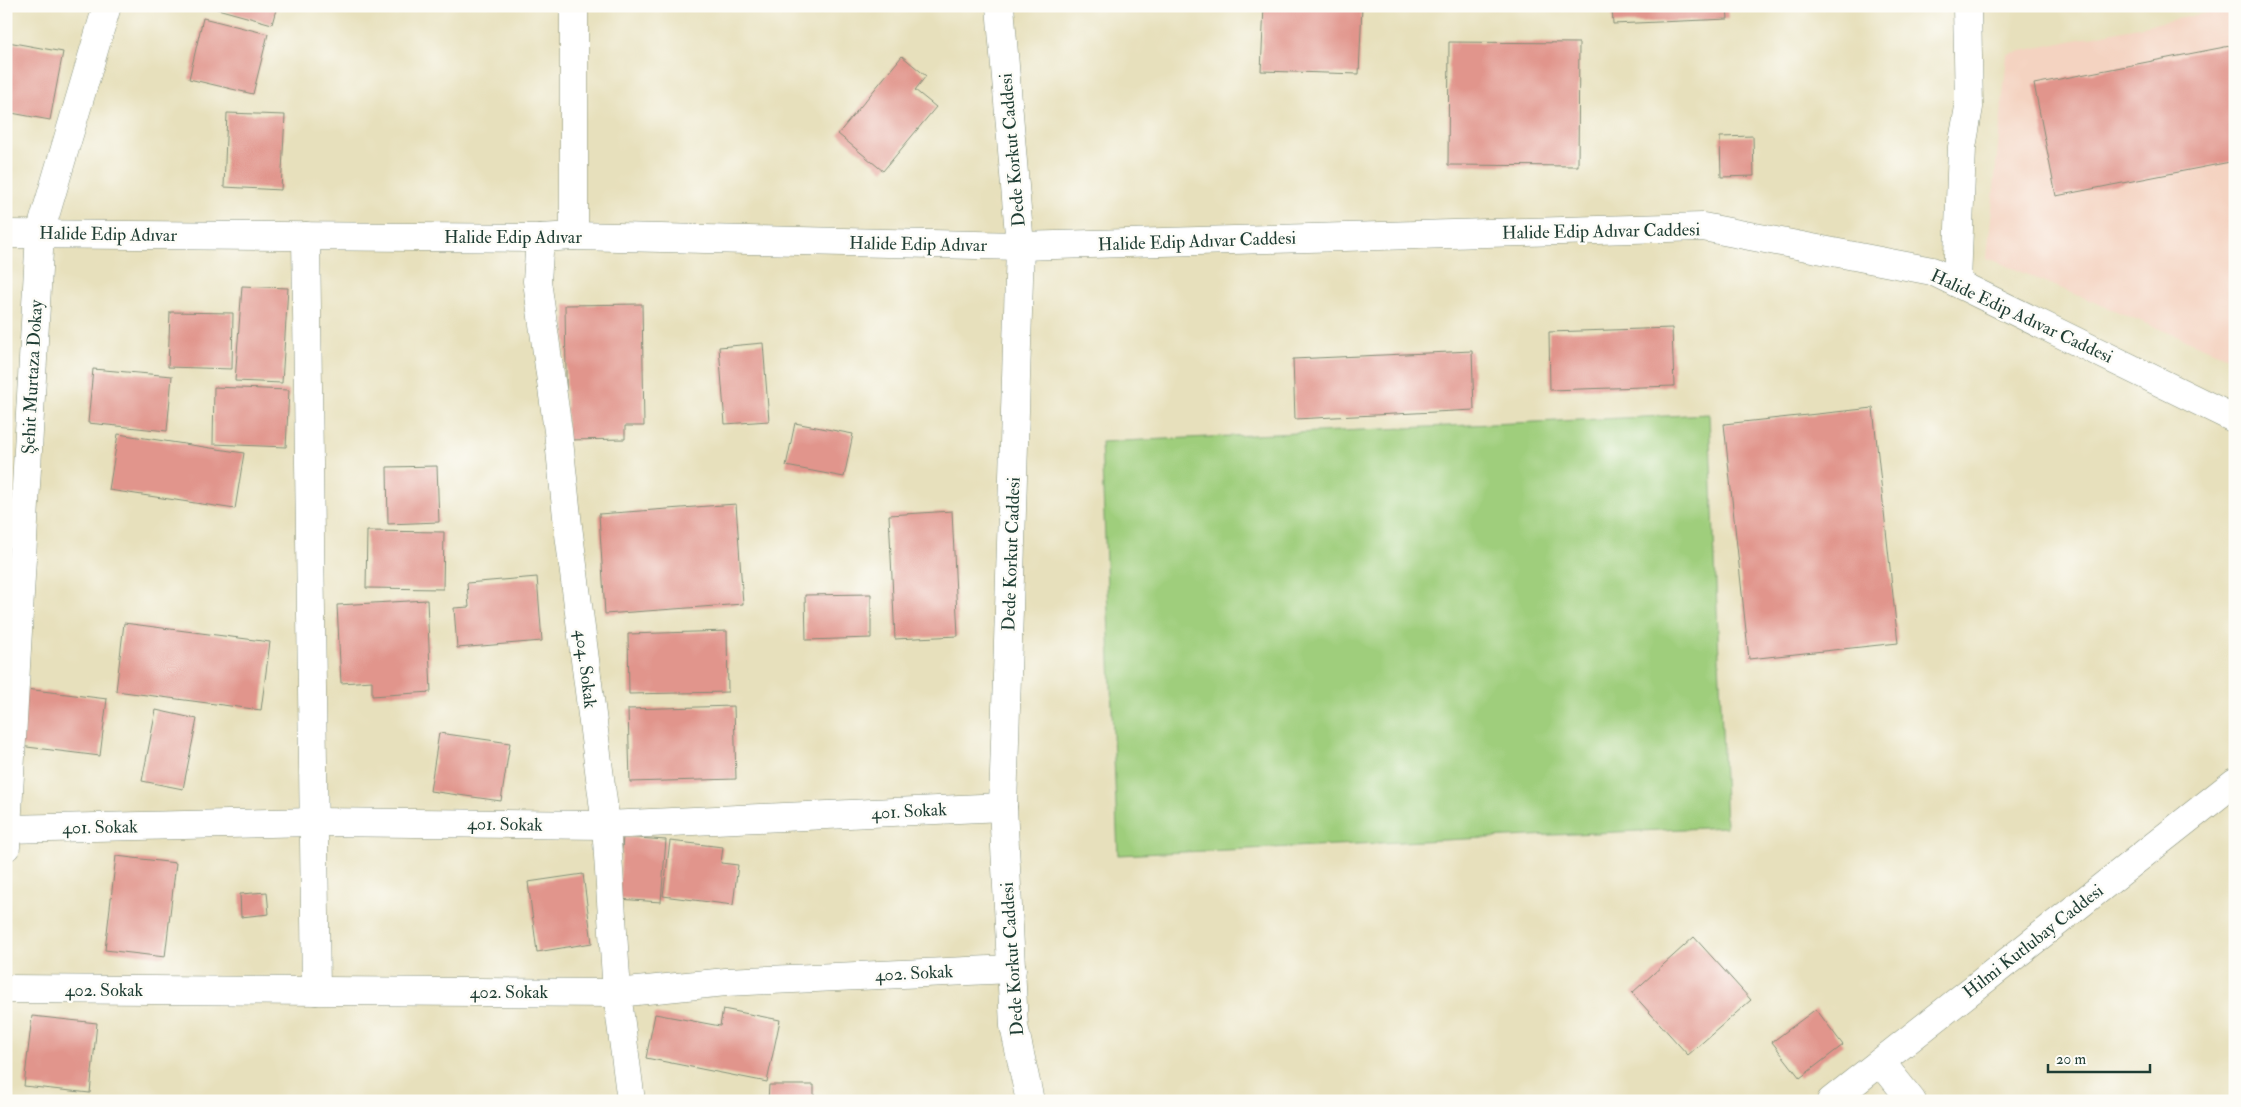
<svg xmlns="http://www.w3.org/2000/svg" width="2241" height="1107" font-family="'IM FELL Double Pica',serif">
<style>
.built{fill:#f4d3c1}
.green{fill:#9fce7c;stroke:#5f8658}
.building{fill:#e1958c}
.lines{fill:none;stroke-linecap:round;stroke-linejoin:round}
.minor-casing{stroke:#838e78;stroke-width:29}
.minor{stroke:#fff;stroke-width:28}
.labels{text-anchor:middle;stroke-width:5;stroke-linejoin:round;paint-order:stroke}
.street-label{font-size:18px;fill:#1f3d34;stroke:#fdfcf7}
</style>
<rect width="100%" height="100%" fill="#fdfcf7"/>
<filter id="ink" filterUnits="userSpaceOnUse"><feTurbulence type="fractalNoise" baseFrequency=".02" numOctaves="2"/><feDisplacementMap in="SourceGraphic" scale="10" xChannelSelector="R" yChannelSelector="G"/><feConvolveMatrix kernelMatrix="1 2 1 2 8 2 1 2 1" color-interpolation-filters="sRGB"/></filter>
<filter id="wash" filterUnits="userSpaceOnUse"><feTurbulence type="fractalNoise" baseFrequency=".0096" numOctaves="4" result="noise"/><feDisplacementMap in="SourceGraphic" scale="20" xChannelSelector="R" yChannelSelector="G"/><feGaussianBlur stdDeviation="1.12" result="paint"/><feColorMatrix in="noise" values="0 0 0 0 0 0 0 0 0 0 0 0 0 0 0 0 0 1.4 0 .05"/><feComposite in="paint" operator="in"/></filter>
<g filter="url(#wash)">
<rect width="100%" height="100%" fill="#e7e0bc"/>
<path class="built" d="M2235 7V360L1987 258 2007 54Z"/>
<path class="green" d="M1709 414 1726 827 1118 855 1101 442Z"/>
<g id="blocks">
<g class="building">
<path d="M215 6H277L272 24 214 8Z"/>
<path d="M1264 6H1362L1359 74 1261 71Z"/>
<path d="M1612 6H1727L1728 19 1613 24Z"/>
<path d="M203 18 268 34 253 94 189 79Z"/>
<path d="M8 42 63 52 50 120 6 112Z"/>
<path d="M1449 42 1579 43 1578 166 1448 165Z"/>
<path d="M2235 45V161L2056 196 2034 84Z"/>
<path d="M902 56 926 76 915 90 936 107 883 171 838 134Z"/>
<path d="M227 113 285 115 281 190 224 187Z"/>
<path d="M1753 136 1754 176 1721 177 1720 137Z"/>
<path d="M242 286 288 288 282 383 235 381Z"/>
<path d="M642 304 644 426H625V439L567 440 565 305Z"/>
<path d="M170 312 233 313 232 369 168 367Z"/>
<path d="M1672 328 1674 386 1550 390 1549 332Z"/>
<path d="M763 343 769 421 725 424 719 347Z"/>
<path d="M1472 351 1474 410 1295 419 1293 359Z"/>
<path d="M93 369 172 376 167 431 88 423Z"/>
<path d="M214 387 289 390 286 447 213 444Z"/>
<path d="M1873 408 1898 643 1749 659 1724 424Z"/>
<path d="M795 423 853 434 844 477 786 466Z"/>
<path d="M118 434 244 453 235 509 109 490Z"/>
<path d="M437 466 439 522 388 524 387 467Z"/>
<path d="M736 504 743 604 605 614 599 514Z"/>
<path d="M952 511 958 636 895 639 889 515Z"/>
<path d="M367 531 444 532 443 589 366 588Z"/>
<path d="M537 577 542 641 457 648 454 608 469 607 467 583Z"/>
<path d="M871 594V638L806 640 805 595Z"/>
<path d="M427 600 431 692 372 696V681L341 683 337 605Z"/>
<path d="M124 623 270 642 261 710 116 691Z"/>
<path d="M727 631 728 692 629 694 628 634Z"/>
<path d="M26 689 107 699 100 756 19 746Z"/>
<path d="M734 706 736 779 630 782 628 709Z"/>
<path d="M156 710 197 719 183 789 142 781Z"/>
<path d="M439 733 510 743 501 801 430 791Z"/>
<path d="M623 837 666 840 661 902 618 899Z"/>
<path d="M670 841 723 847 721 863 738 865 733 905 663 896Z"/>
<path d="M116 856 176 863 165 957 105 950Z"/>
<path d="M583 874 592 943 537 952 528 882Z"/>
<path d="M267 892 269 914 241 917 240 894Z"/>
<path d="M1694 937 1751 1000 1688 1055 1632 993Z"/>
<path d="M723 1009 780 1020 767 1082 646 1058 655 1014 720 1026Z"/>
<path d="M1816 1009 1843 1045 1800 1078 1772 1042Z"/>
<path d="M32 1016 97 1023 90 1093 24 1086Z"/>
<path d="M769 1085H814V1101H768Z"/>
</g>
</g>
</g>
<g filter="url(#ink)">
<use href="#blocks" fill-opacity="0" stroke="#838e78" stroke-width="1"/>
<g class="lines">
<g class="minor-casing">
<g id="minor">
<path d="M1000 6 1020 246 1003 807 1014 1026 1030 1101"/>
<path d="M6 234 540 238 574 236 1020 246 1703 227 1932 271 2235 419"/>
<path d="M306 236 316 991"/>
<path d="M574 236V6"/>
<path d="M540 238 537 281 558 431 568 526 606 825 617 993 631 1101"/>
<path d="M1957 283 1962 147 1969 107 1967 6"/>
<path d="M6 829 313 822 606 825 1003 807"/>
<path d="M6 847 40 233 107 6"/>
<path d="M6 989 617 993 726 982 1012 969"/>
<path d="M1881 1062 1912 1101"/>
<path d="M1831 1101 2235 782"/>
</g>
</g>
<use href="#minor" class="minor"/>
</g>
</g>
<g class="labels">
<g class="street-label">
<text transform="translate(1012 150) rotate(-95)" y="6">Dede Korkut Caddesi</text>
<text transform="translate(1601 231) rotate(-1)" y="6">Halide Edip Adıvar Caddesi</text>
<text transform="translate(108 234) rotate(1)" y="6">Halide Edip Adıvar</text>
<text x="513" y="243">Halide Edip Adıvar</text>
<text transform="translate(1197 241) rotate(-2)" y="6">Halide Edip Adıvar Caddesi</text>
<text transform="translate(918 244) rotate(1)" y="6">Halide Edip Adıvar</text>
<text transform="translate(2022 316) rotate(25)" y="6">Halide Edip Adıvar Caddesi</text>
<text transform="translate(32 377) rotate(-87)" y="6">Şehit Murtaza Dokay</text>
<text transform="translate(1011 554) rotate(-88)" y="6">Dede Korkut Caddesi</text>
<text transform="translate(586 669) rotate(83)" y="6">404. Sokak</text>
<text transform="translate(909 811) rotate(-3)" y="6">401. Sokak</text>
<text transform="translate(505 824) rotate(1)" y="6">401. Sokak</text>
<text transform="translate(100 827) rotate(-1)" y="6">401. Sokak</text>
<text transform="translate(2033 941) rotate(-38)" y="6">Hilmi Kutlubay Caddesi</text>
<text transform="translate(1012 959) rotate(-94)" y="6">Dede Korkut Caddesi</text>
<text transform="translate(914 973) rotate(-3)" y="6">402. Sokak</text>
<text x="104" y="996">402. Sokak</text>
<text x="509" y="998">402. Sokak</text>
</g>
</g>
<rect width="2241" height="1107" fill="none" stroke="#fdfcf7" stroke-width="25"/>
<path d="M2048 1064v8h102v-8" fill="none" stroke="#1f3d34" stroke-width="2.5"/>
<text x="2056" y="1064" font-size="15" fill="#1f3d34" stroke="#fdfcf7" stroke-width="4" paint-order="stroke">20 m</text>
</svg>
